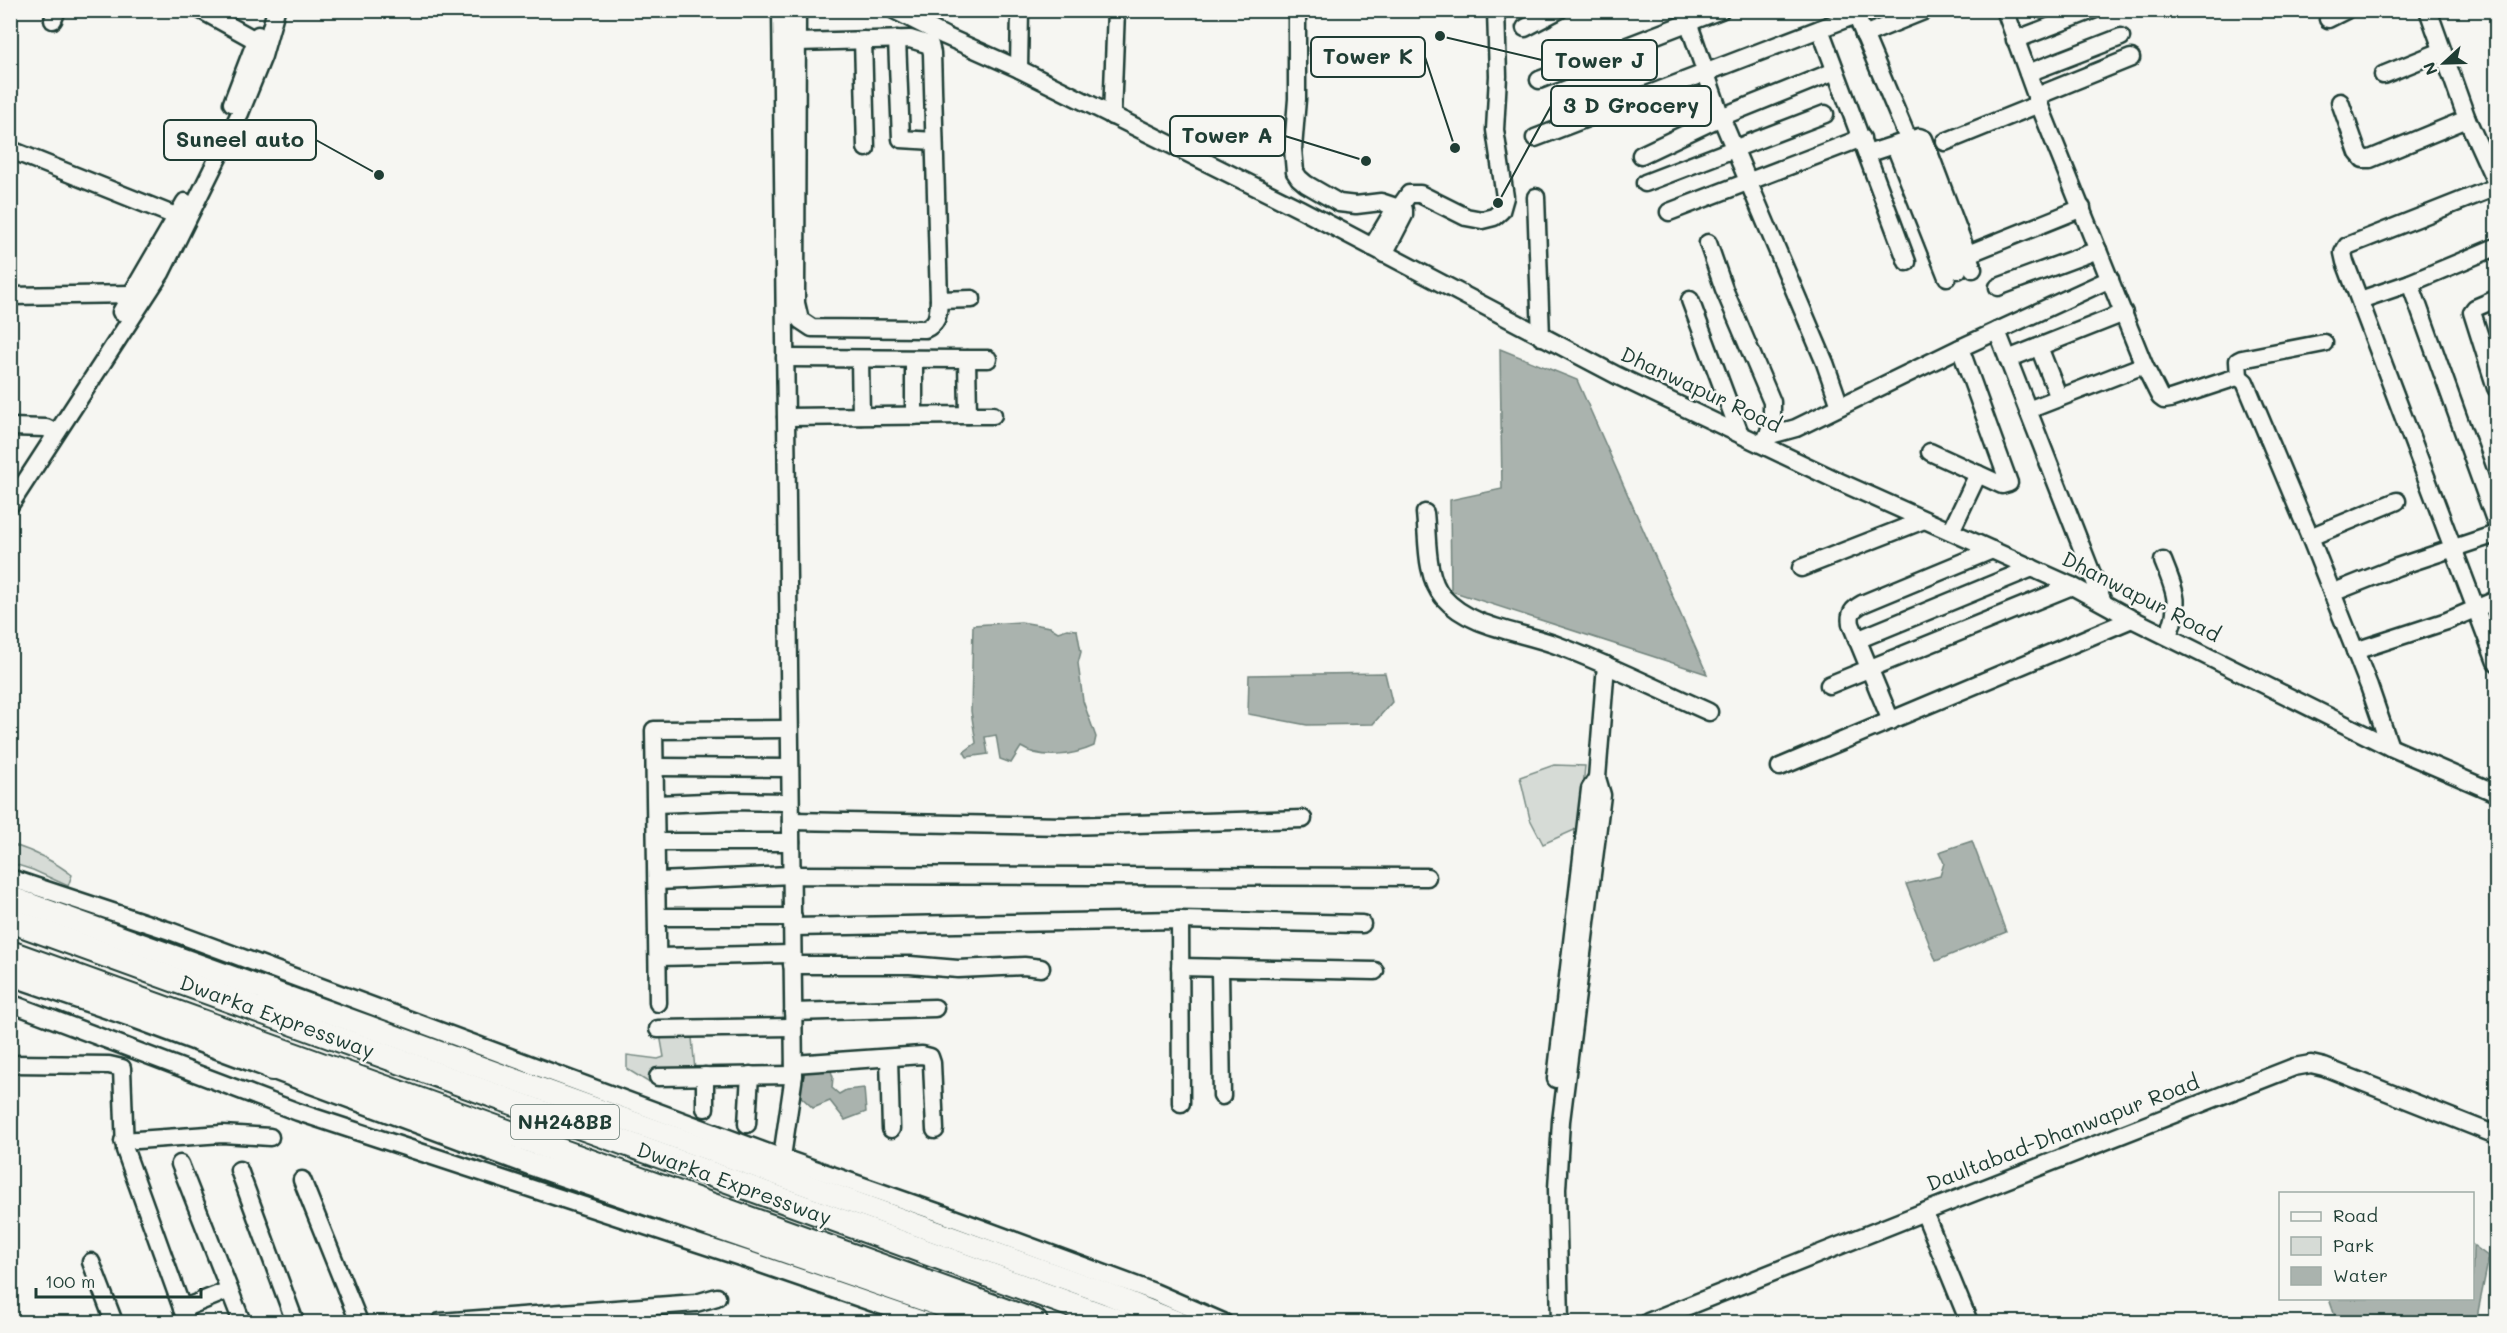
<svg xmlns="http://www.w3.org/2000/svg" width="2507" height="1333" font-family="Mali,sans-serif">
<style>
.green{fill:#d6dbd6;stroke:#7a8c85;stroke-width:1.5}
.water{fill:#aab3ae;stroke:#72847d;stroke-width:1.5}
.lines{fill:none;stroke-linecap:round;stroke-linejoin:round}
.minor-casing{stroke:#1f3d34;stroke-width:21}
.major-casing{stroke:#1f3d34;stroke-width:26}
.highway-casing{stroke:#1f3d34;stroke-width:28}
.minor{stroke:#f6f6f2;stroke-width:16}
.major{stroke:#f6f6f2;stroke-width:21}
.highway{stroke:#f6f6f2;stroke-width:24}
.labels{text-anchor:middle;stroke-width:5;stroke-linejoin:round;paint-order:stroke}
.shield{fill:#f6f6f2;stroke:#60746d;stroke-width:1.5}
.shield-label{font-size:20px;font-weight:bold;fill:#1f3d34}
.street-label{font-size:21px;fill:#1f3d34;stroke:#f6f6f2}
.leader{fill:none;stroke:#1f3d34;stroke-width:2}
.callout-dot{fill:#1f3d34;stroke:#f6f6f2;stroke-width:2}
.callout{fill:#f6f6f2;stroke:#1f3d34;stroke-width:2}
.callout-label{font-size:22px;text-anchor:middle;font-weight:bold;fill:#1f3d34}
</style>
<rect width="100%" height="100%" fill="#f6f6f2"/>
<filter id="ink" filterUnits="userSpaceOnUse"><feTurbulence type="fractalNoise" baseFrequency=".0167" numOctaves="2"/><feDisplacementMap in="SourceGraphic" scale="12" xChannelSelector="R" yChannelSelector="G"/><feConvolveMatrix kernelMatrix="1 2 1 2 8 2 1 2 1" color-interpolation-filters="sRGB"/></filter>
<g filter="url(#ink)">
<g class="green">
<path d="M1554 765 1585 766 1579 828 1543 844 1530 819 1520 777Z"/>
<path d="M11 844C33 851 53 860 72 875L68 886 33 870 11 863Z"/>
<path d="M658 1023 691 1027 695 1070 656 1074 648 1082 627 1069V1055L658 1059 664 1057Z"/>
</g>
<g class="water">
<path d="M1500 349 1577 380 1707 674 1451 591 1450 500 1502 489Z"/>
<path d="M1021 622 1050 627 1058 632 1067 629 1077 630 1081 652 1078 663 1083 701 1096 737 1094 746C1072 756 1041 760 1021 747L1011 763 1000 759 996 735 985 737 988 754 967 757 964 752 976 743 971 711 973 625Z"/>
<path d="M1385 673 1392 702 1373 724 1307 725 1248 714 1249 675Z"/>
<path d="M1972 841 2006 932 1936 961 1906 884 1940 876 1944 863 1939 852Z"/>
<path d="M806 1065H829L833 1077 832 1088 839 1094 846 1090 864 1088 866 1112 845 1120 830 1101 813 1108 797 1093Z"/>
<path d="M2473 1245 2489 1257 2476 1322H2337L2329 1299 2472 1298Z"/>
</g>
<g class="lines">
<g class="minor-casing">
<g id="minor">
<path d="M201 10 257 41"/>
<path d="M781 10 794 1075 782 1157"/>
<path d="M797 10 796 303 800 320 812 328 925 329C939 323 938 314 939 300"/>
<path d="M894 10 945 36 1019 69 1300 209 1618 376 1838 481 2072 586 2132 619 2390 747 2496 793"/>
<path d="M1297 10V99L1293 149 1295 172 1299 178 1306 184 1339 203 1356 205 1381 202 1399 208"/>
<path d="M1684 10 1721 117 1825 363 1840 406"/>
<path d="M2005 10 2039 104 2144 365 2160 397 2164 400 2170 399 2234 378 2239 377 2245 382 2310 537 2369 686 2390 747"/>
<path d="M2428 10 2467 119 2496 183"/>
<path d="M2328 19 2346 10"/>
<path d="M53 20 57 10"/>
<path d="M1525 28 1559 10"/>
<path d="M1820 29 1907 262"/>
<path d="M1864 35 1926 10"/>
<path d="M897 39 901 139 934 141"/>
<path d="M863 40 866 148"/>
<path d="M2015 40 2093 10"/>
<path d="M797 42 910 39 930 45 932 53 939 300 972 299"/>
<path d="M1019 69 1020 10"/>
<path d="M2028 73 2121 37"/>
<path d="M2383 75 2442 51"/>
<path d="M1539 80 1721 10"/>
<path d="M2037 96 2131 58"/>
<path d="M2340 102 2358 153 2363 159H2370L2467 119"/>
<path d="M232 103 258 35"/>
<path d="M1112 116 1116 10"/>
<path d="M1535 138 1856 15 1909 141 1958 270"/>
<path d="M1945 142 2039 104"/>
<path d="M1895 146 1947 277"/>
<path d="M16 152 178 217"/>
<path d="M1867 154 1919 137 1924 139 1973 269"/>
<path d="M1641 155 1721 117 1835 71"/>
<path d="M1645 183 1825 114"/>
<path d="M2496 187 2347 246 2343 253 2345 262 2496 662"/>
<path d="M1536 197 1541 337"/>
<path d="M1669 212 1862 138"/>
<path d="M1708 243 1724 289 1772 402V422L1765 444"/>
<path d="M1372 247 1394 210 1399 208 1409 194H1420L1466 217 1482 220 1494 217 1501 211 1505 197 1495 130 1498 76 1496 10"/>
<path d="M1384 254 1404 215V210L1399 208"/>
<path d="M1968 254 2082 208"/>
<path d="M2410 283 2496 523"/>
<path d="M1998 287 2098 250"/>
<path d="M10 296 133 294 141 297"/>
<path d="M2496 299 2475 308 2472 312 2496 388"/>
<path d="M1690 300 1740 434"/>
<path d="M2360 300 2410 283 2496 247"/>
<path d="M121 312 185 202"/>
<path d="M1997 331 2103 602"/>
<path d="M2039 347 2059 398"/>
<path d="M785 358 967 359 968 415 786 417"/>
<path d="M860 359 861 416"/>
<path d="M967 359H988"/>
<path d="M2008 359 2124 313"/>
<path d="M2239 377 2238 361 2242 359 2324 343"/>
<path d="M2028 410 2144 365"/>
<path d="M968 415H993"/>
<path d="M914 416V359"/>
<path d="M10 427 46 428 56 433"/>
<path d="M1767 436 1796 428 1960 348 2110 279"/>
<path d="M1930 452 2002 485 2009 483 1960 348"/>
<path d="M10 505 161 273 240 113 263 56 276 10"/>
<path d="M1425 513C1428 539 1425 576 1443 597 1471 629 1521 631 1559 646 1610 665 1659 690 1709 712"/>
<path d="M1951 531 1978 474"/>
<path d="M2310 537 2397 501"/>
<path d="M2163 561C2175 591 2182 604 2168 635"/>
<path d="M1801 568 1924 520"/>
<path d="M2332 593 2397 567 2496 534"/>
<path d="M1857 640 2032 568"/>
<path d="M2355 651 2447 621 2496 600"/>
<path d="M1829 685 2072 586"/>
<path d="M1891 721 1851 624C1849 613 1853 609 1862 604L1992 550"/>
<path d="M655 767 790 768"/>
<path d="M1780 767 2132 619"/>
<path d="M656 804 731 801 790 802"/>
<path d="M791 821 1066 826 1303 819"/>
<path d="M657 842H791"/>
<path d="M10 878 170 931 766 1152 937 1212 1154 1292 1223 1322"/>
<path d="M658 881 791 875 1427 877"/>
<path d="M658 917H793"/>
<path d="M1180 920 1181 1103"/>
<path d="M793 927 1180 920 1362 924"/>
<path d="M659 957 792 954"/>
<path d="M792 965H910L958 969 1024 966 1041 968"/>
<path d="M1180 967 1375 971"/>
<path d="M1220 969 1222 1096"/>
<path d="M10 1003 298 1112 746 1259 929 1322"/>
<path d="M658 1003 654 730 789 729"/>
<path d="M793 1012 935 1008"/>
<path d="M658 1029 793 1027"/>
<path d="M889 1058 891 1129"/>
<path d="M10 1064 109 1065 122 1068 125 1150 187 1322"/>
<path d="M794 1064 922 1055 930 1057 932 1063 935 1130"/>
<path d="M705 1076V1108"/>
<path d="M658 1077 794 1075"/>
<path d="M1556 1079 1590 789 1597 778"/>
<path d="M747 1124 750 1075"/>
<path d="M123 1141 222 1134 270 1137"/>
<path d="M180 1164 242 1322"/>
<path d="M239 1170 295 1322"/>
<path d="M302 1180 359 1322"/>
<path d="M1924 1212 1969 1322"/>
<path d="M91 1262 114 1322"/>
<path d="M182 1309 229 1290"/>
<path d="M440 1322 696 1303 717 1297"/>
<path d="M1560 1322 1557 1189 1561 1121 1602 795 1597 778 1606 665"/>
<path d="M1648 1322 1924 1212 2294 1067 2311 1064 2324 1067 2496 1135"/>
</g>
</g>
<g class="major-casing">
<g id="major">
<path d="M10 897 1108 1294 1177 1322"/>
<path d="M10 974 130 1015 531 1164 988 1322"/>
</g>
</g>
<g class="highway-casing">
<g id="highway">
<path d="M10 920 1119 1322"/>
<path d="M10 953 1035 1322"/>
<path d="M270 992 287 1006 309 1014"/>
<path d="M272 1068H302L312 1072"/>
</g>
</g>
<use href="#minor" class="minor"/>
<use href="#major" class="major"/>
<use href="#highway" class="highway"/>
</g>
</g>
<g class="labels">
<rect class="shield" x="511" y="1105" width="108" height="34" rx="4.5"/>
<g class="shield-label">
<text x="565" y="1129">NH248BB</text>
</g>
<g class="street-label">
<text transform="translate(1701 390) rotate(25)" y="7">Dhanwapur Road</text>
<text transform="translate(2141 597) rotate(27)" y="7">Dhanwapur Road</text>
<text transform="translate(277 1017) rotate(20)" y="7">Dwarka Expressway</text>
<text transform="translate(2063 1133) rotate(-21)" y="7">Daultabad-Dhanwapur Road</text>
<text transform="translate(734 1184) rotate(20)" y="7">Dwarka Expressway</text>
</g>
</g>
<path class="leader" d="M1455 148L1425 57M1440 36L1542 60M1498 203L1551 106M1366 161L1285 136M379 175L316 140"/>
<g class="callout-dot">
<circle cx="1455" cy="148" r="6"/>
<circle cx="1440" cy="36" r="6"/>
<circle cx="1498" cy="203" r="6"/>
<circle cx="1366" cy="161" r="6"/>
<circle cx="379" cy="175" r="6"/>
</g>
<g class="callout">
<rect x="1311" y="37" width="114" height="40" rx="6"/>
<rect x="1542" y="40" width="115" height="40" rx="6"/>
<rect x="1551" y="86" width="160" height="40" rx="6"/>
<rect x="1170" y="116" width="115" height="40" rx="6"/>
<rect x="164" y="120" width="152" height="40" rx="6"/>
</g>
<g class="callout-label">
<text x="1368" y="64">Tower K</text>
<text x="1600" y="68">Tower J</text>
<text x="1631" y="113">3 D Grocery</text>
<text x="1227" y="143">Tower A</text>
<text x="240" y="147">Suneel auto</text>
</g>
<rect width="2507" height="1333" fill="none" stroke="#f6f6f2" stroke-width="36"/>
<rect x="18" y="18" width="2471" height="1297" fill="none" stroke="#1f3d34" stroke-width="2" filter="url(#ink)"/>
<rect x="2279" y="1192" width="195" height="108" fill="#f6f6f2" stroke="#a0aca6" stroke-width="1.5"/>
<rect x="2291" y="1212" width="30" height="9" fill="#f6f6f2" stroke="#a0aca6" stroke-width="1.5"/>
<text x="2333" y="1222" font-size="18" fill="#1f3d34">Road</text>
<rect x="2291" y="1237" width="30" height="18" fill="#d6dbd6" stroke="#a0aca6" stroke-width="1.5"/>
<text x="2333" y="1252" font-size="18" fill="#1f3d34">Park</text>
<rect x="2291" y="1267" width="30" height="18" fill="#aab3ae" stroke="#a0aca6" stroke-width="1.5"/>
<text x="2333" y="1282" font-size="18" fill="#1f3d34">Water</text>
<g transform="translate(2444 63) rotate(248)" stroke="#f6f6f2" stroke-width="4.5" paint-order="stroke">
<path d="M0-4.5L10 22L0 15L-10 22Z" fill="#1f3d34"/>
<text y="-9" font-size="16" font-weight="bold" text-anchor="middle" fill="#1f3d34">N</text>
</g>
<path d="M36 1288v9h165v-9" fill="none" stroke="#1f3d34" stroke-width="3"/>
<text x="45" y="1288" font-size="18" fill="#1f3d34" stroke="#f6f6f2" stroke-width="4.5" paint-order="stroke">100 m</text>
</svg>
